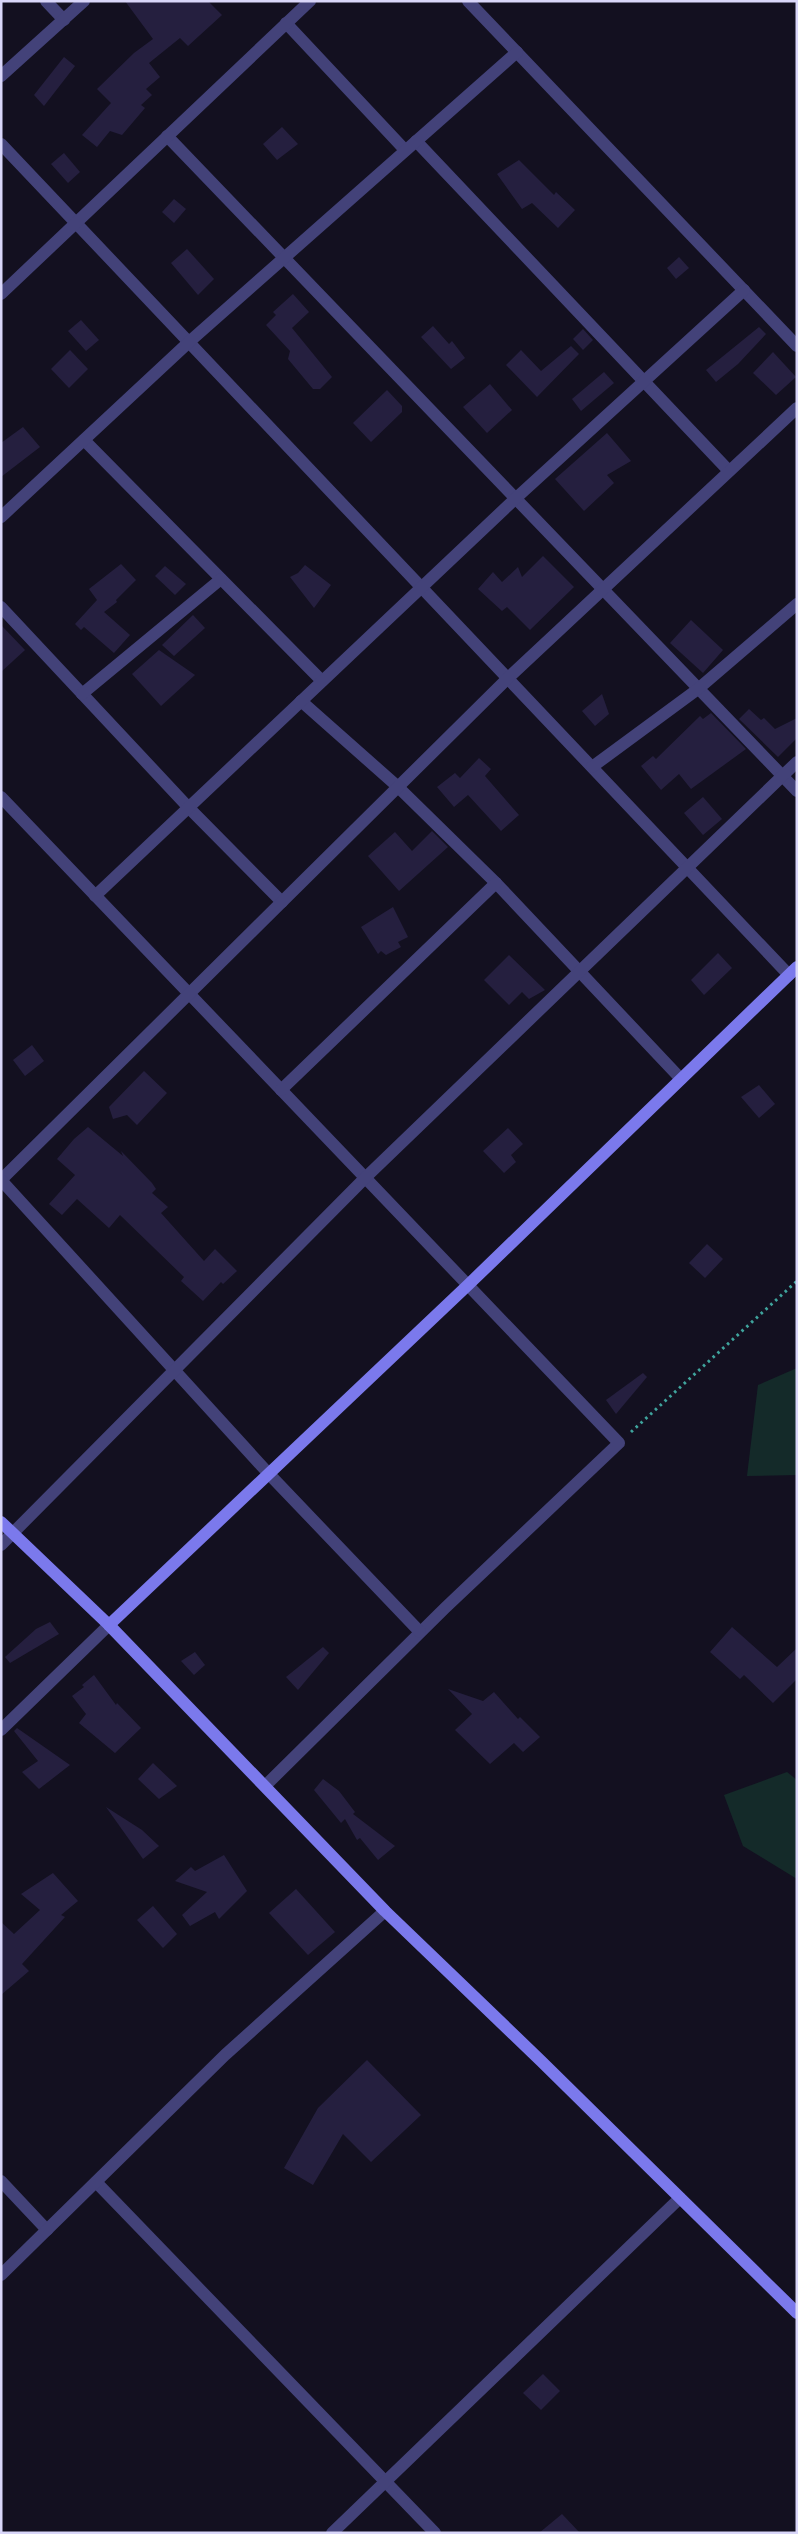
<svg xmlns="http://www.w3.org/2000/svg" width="798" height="2534" font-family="Rubik,sans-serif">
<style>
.green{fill:#142a29}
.building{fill:#251f3f}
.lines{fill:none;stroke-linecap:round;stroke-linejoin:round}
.path{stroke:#3fa49d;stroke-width:3;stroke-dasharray:2.5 4;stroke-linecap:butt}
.street{stroke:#434279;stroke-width:12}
.secondary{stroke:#7b79ec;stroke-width:12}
</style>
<rect width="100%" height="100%" fill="#131020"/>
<g class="green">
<path d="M797 1368V1475L747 1476 758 1385Z"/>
<path d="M787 1772 797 1780V1879L743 1846 724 1795Z"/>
</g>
<g class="building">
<path d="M125 1H208L222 15 188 46 180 38 149 63 160 77 146 89 152 95 141 105 145 108 122 135 110 131 97 147 82 135 111 103 97 89 134 53 153 39Z"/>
<path d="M64 57 75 66 44 106 34 95Z"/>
<path d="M282 127 298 144 277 160 263 144Z"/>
<path d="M64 153 80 172 68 183 51 164Z"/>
<path d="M519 160 554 195 556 192 575 210 558 228 532 203 522 209 497 174Z"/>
<path d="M174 199 186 209 174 223 162 212Z"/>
<path d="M187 249 214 279 198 295 171 263Z"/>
<path d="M679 257 689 268 676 279 667 268Z"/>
<path d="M293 294 309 312 292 328 332 377 320 389H313L288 359 290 351 266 325 276 315 273 312Z"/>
<path d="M81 320 99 340 86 351 68 331Z"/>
<path d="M433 326 449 344 452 341 465 358 451 369 421 337Z"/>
<path d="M759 327 766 334 738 364 716 382 706 370Z"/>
<path d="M583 329 593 340 583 350 573 339Z"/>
<path d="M571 346 579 354 537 397 506 365 521 350 541 371Z"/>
<path d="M70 350 88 369 69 388 51 369Z"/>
<path d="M773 352 796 377 776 395 753 373Z"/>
<path d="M604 372 614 383 581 411 572 399Z"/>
<path d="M490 384 512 410 487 433 463 407Z"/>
<path d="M387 390 402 406V412L371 442 353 423Z"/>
<path d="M23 427 40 447 1 477V443Z"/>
<path d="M607 433 631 461 607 475 614 483 584 511 555 479Z"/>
<path d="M543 556 574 587 530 630 507 607 502 611 478 589 493 572 502 582 518 567 522 577Z"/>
<path d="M121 564 136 580 116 600 117 602 104 612 130 635 114 653 84 627 81 630 75 624 97 600 89 589Z"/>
<path d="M305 565 331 585 314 608 290 577 298 573Z"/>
<path d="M165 566 186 584 175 595 155 576Z"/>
<path d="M193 615 205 628 174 656 162 645Z"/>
<path d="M691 620 723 650 703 673 670 643Z"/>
<path d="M1 625 25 650 1 672Z"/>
<path d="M159 650 195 675 161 706 132 674Z"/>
<path d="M602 694 609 714 595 726 582 711Z"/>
<path d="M749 709 761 720 764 718 775 729 797 718V738L778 757 739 719Z"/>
<path d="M711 713 746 749 691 789 679 774 661 790 641 766 653 756 656 759 700 716 703 719Z"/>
<path d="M479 758 491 769 485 776 519 815 501 831 468 795 454 807 437 787 455 773 460 778Z"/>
<path d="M703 797 722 819 703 835 684 813Z"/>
<path d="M432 831 448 847 399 891 368 856 395 832 412 851Z"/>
<path d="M393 907 408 937 398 942 401 947 386 955 381 951 378 954 361 927Z"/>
<path d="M718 953 732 968 704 995 691 980Z"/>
<path d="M509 955 545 990 529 999 522 992 509 1005 484 980Z"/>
<path d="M32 1045 44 1061 25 1076 13 1060Z"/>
<path d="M144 1071 167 1093 137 1125 127 1115 113 1119 109 1107Z"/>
<path d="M759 1085 775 1104 759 1118 741 1097Z"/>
<path d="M88 1127 123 1156 121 1151 152 1183 156 1189 152 1193 168 1207 161 1213 204 1261 215 1249 237 1271 223 1284 221 1282 203 1301 181 1281 184 1277 120 1215 109 1228 77 1199 62 1215 49 1204 75 1175 57 1159 74 1139Z"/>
<path d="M508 1128 523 1144 511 1155 516 1162 504 1173 483 1151Z"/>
<path d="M707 1244 723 1259 705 1278 689 1263Z"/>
<path d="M643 1373 647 1377 616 1414 606 1400Z"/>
<path d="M50 1622 59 1634 10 1663 5 1657 36 1629Z"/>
<path d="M732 1627 777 1667 797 1648V1679L773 1703 744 1675 740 1679 710 1652Z"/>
<path d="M323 1647 329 1653 298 1690 286 1677Z"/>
<path d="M195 1652 205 1665 194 1675 181 1661Z"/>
<path d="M94 1675 116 1705 117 1703 141 1728 115 1753 79 1723 86 1714 72 1696 84 1687 82 1685Z"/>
<path d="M448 1689 483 1701 494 1692 518 1719 520 1717 540 1737 523 1752 514 1743 490 1764 455 1730 472 1714Z"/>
<path d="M17 1728 70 1765 39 1789 22 1772 38 1761 14 1731Z"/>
<path d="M153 1763 177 1786 159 1799 138 1779Z"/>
<path d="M323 1779 339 1791 355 1812 353 1814 395 1846 378 1860 360 1838 357 1840 345 1819 341 1823 314 1790Z"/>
<path d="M106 1807 142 1830 159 1846 143 1859Z"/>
<path d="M224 1855 247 1891 219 1919 215 1912 190 1926 182 1915 207 1892 175 1881 191 1867 195 1871Z"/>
<path d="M53 1873 78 1901 61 1915 65 1917 22 1964 29 1971 1 1995V1922L14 1934 40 1910 21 1894Z"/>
<path d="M296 1889 335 1932 308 1955 269 1913Z"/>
<path d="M153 1906 177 1934 163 1948 137 1920Z"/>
<path d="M367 2060 421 2115 371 2162 343 2134 313 2185 284 2168 318 2108Z"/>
<path d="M543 2374 560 2391 541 2410 523 2393Z"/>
<path d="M562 2514 580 2533H539Z"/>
</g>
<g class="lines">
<path class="path" d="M631 1432 797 1281"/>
<g class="street">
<path d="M46 1 64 20"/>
<path d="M468 1 797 346"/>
<path d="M286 23 405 150"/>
<path d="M1 76 84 1"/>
<path d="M167 136 797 791"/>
<path d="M416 141 729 471"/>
<path d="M1 144 789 975"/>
<path d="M1 294 310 1"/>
<path d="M84 440 322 681"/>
<path d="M1 517 189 342 517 52"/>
<path d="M1 607 189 808 282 902"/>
<path d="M82 694 221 579"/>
<path d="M301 701 397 786 496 883 681 1079"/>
<path d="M592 767 698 689 797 604"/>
<path d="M1 797 619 1443 445 1608 265 1786"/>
<path d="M95 896 515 499 744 290"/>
<path d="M281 1090 496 883"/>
<path d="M1 1180 507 679 797 408"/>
<path d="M1 1180 269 1474 420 1632"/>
<path d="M1 1545 365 1178 797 762"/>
<path d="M1 1730 109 1625"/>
<path d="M1 2181 47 2230"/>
<path d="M96 2182 435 2533"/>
<path d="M1 2275 225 2055 385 1911"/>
<path d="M332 2533 680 2198"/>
</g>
<g class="secondary">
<path d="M1 1522 109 1625 385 1911 541 2061 797 2313"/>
<path d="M109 1625 468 1285 797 967"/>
</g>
</g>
<rect width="798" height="2534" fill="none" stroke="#d9d6f9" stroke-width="5"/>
</svg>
